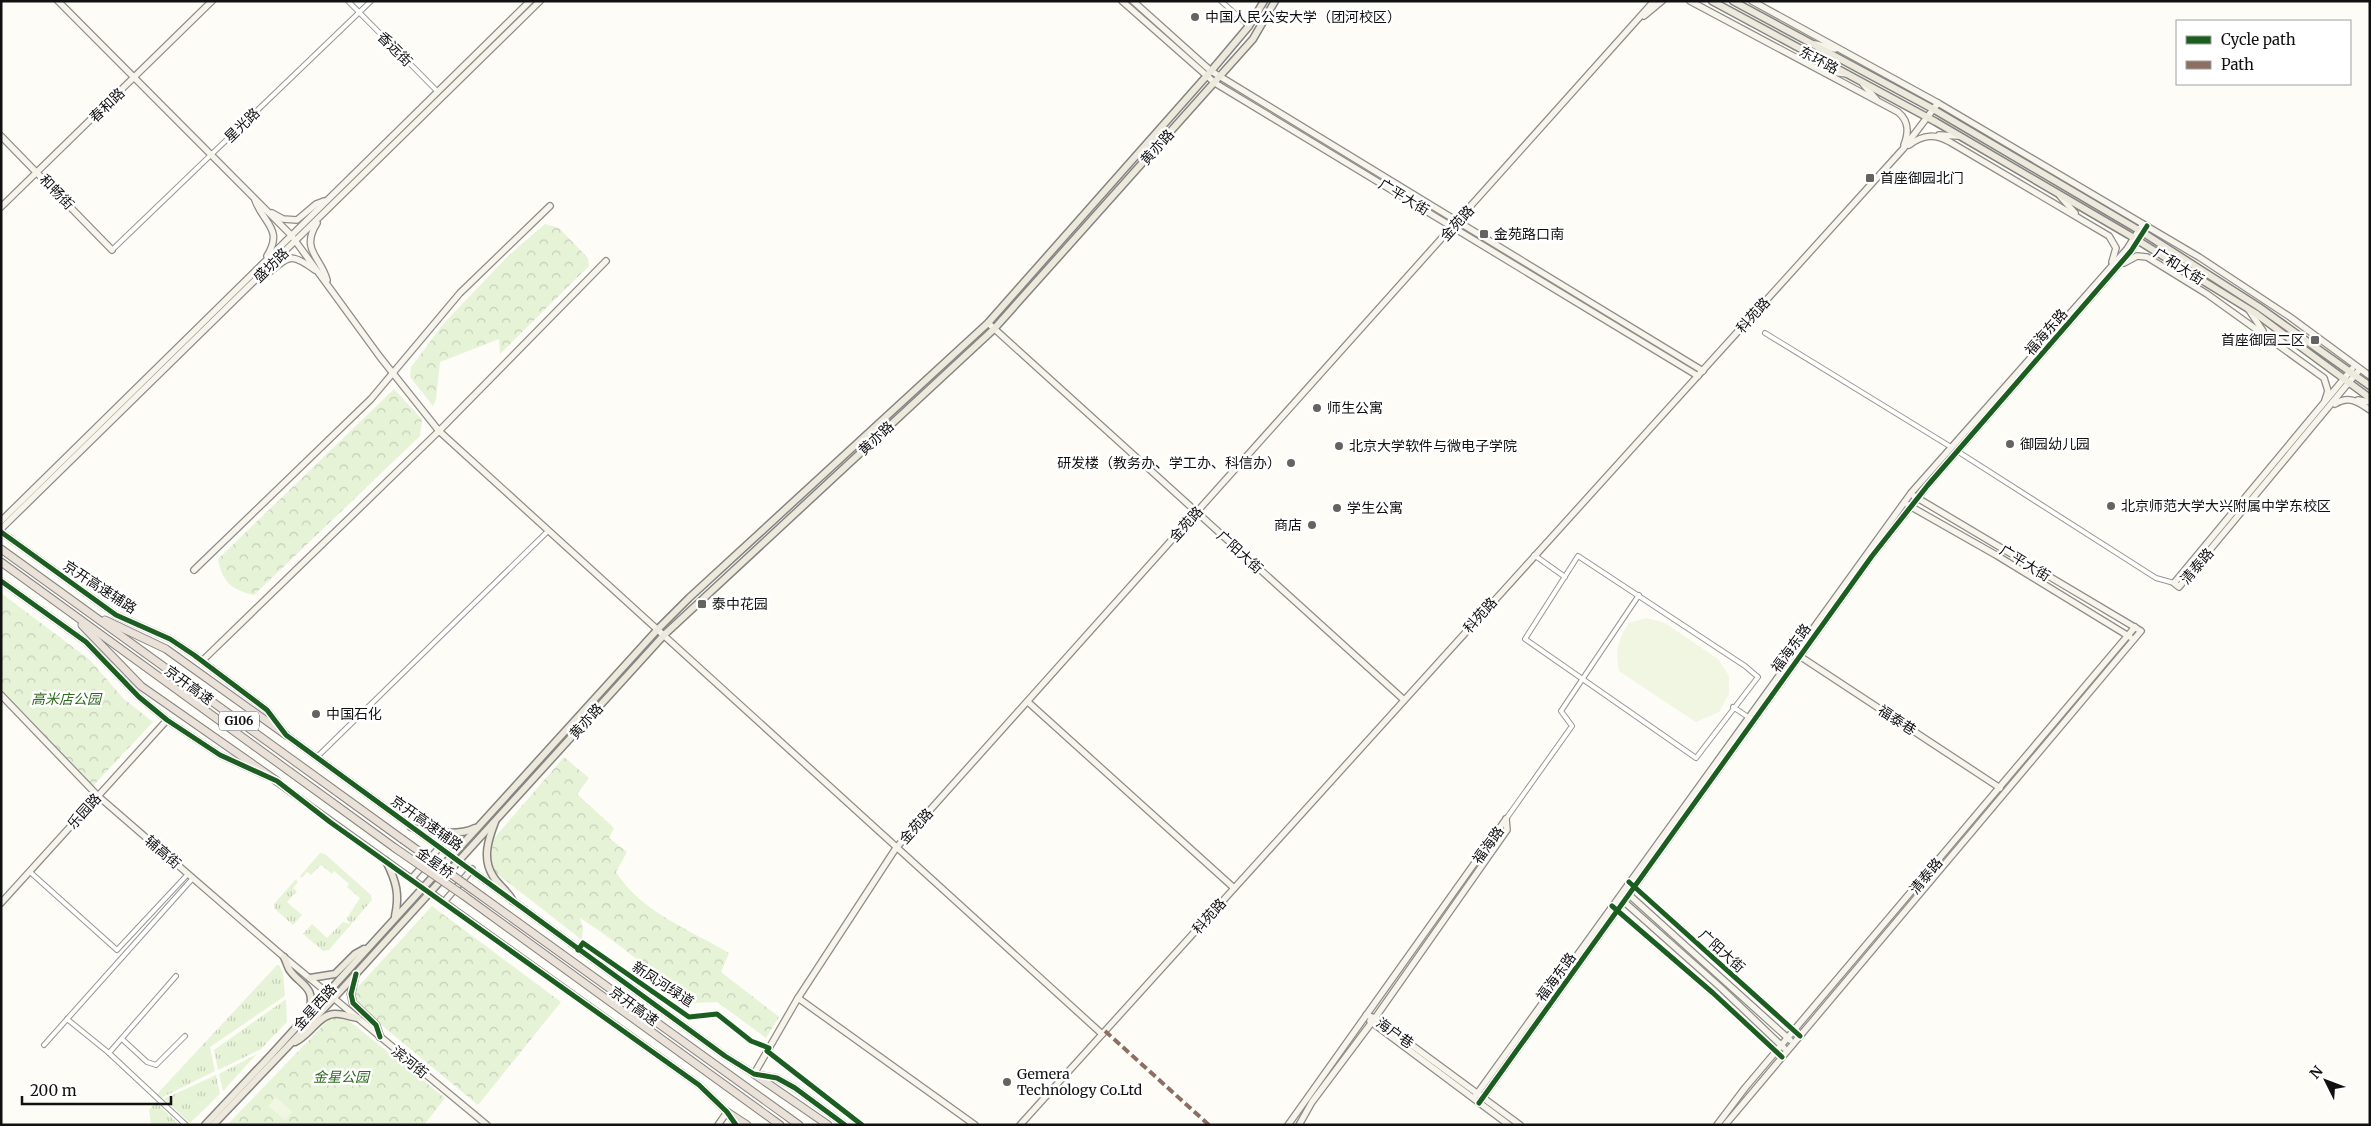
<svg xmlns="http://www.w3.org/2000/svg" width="2371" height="1126" font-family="Merriweather,'Noto Sans SC',serif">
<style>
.grass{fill:url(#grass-tufts)}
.park{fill:url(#park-crowns)}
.pitch{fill:#f0f6e1}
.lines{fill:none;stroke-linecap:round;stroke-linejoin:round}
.street-casing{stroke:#979795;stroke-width:6}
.secondary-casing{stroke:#8e8d8b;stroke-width:8}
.primary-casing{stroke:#858482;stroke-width:9}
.highway-casing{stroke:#858482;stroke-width:9}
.street{stroke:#fffffe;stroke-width:4}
.secondary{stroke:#f6f4eb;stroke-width:5.5}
.primary{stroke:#ede9dc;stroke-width:6}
.highway{stroke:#eae1d8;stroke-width:7}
.highway-bridge-casing{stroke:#858482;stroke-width:9;stroke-linecap:butt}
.highway-bridge{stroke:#eae1d8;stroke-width:7}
.quiet{stroke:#8d6e63;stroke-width:4;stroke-dasharray:8 4;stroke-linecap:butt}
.cycleway-casing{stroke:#fff;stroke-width:8}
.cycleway{stroke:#1b5e20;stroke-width:5}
.poi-dot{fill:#646362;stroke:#fff;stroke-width:2}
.labels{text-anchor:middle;stroke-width:5;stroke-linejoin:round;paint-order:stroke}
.shield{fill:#fff;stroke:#585858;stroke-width:1}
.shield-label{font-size:12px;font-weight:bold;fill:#111}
.poi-label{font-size:14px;fill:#111;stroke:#fff;text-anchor:start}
.street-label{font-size:14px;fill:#111;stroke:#fff}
.park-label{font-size:14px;font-style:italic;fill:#2f6b1f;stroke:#fff}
</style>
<defs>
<pattern id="grass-tufts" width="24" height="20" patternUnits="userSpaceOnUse" patternTransform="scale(1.25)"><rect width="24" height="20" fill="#e7f3d7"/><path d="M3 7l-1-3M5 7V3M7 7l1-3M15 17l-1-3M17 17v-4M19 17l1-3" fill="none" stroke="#c5cfb8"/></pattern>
<pattern id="park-crowns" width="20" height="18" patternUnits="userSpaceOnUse" patternTransform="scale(1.25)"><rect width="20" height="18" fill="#e7f3d7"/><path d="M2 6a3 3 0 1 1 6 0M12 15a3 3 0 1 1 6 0" fill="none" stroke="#c5cfb8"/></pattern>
</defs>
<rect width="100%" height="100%" fill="#fdfcf7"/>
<g class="grass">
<path d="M320 853 325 854 371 895 372 900 329 950 323 951 303 934 312 924 327 938 343 922 350 924 347 918 360 898 347 887 349 884 334 871 332 874 321 865 311 875 307 872 302 878 300 876Z"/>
<path d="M296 879 298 882 293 888 297 891 287 902 302 915 293 925 274 908V904Z"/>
<path d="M277 965H279L283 973 285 996 210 1047 215 1071 161 1098 157 1094Z"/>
<path d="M286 999 287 1022 261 1049 218 1070 214 1050Z"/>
<path d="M257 1054 223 1091 219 1074Z"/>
<path d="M216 1075 220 1094 190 1123 164 1099Z"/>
<path d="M156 1102 179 1125H151L149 1110Z"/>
</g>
<g class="park">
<path d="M545 224 559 228 588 258 589 266 500 354 499 339 440 362 436 399 433 406 410 377 411 367 445 322 507 257Z"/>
<path d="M394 389 422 419 420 436 254 595C231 590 222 581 218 559Z"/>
<path d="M1 593 90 660 123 698 153 722 91 788 1 695Z"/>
<path d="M564 757 589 778 577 794 614 828 609 838 627 852 616 872C640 911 690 930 729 953L721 972 779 1017 766 1038 717 1002 692 1003C655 975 620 943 580 918L583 929 582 940 496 873 489 856V844Z"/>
<path d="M432 906 561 1002 478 1105 362 1009 356 996V989Z"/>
<path d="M337 1011 445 1098 424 1125H227Z"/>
</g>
<g class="pitch">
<path d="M1646 618 1665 623 1718 659 1729 676V694L1719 712 1696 722 1619 671C1615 649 1618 641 1629 623Z"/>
<path d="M276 1097 292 1112 285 1120 268 1106Z"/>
</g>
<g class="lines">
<g class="street-casing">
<g id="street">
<path d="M348 1 438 92"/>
<path d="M1221 1 1249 26"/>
<path d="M112 250 371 1"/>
<path d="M1765 333 1951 447"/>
<path d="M1957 451 2156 578 2174 583"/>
<path d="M1534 555 1565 577"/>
<path d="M1578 556 1745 666 1758 677 1696 758 1525 639Z"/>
<path d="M1733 707 1748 717"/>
<path d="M317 757 547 532"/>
<path d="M1506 819 1572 726 1561 711 1639 595"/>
<path d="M30 872 117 950 188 874"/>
<path d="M176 976 109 1053 186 1125"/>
<path d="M67 1019 109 1053"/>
<path d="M122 1039 147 1062 156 1065 185 1036"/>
<path d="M44 1045 193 878"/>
</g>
</g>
<g class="secondary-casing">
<g id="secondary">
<path d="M58 1 291 235 380 357 439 431 1102 1034"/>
<path d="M1122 1 1215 83 1698 376"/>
<path d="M1133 1 1211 71 1703 371"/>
<path d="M1690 1 1898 112C1909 121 1909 132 1904 145"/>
<path d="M1752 1 1938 103 2199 257 2290 317 2370 376"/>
<path d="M1644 16 1662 1"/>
<path d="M1815 44 1835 49"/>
<path d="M1824 71 1847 74"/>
<path d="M1863 84 1876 99"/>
<path d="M1939 135 1958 136"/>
<path d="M1 136 112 250"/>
<path d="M1909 145C1924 134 1935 134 1950 142L2109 236 2116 248 2112 262"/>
<path d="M2060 196 2075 213"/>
<path d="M255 200C263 223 284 229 267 256"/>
<path d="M1 207 212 1"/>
<path d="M272 213 283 219 297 220 316 204 324 201"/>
<path d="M317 223C300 250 321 257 327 280"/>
<path d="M2124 263 2137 256 2147 257 2207 294 2324 378 2328 391 2325 400"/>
<path d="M262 277C288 262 284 247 315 270"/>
<path d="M2249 310 2263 331"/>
<path d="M988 323 1403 699"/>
<path d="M2352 369 2174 583 2179 587 2360 369"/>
<path d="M2358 400 2370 402"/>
<path d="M2335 404C2349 395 2358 402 2370 410"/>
<path d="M1908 505 1996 555 2130 637"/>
<path d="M1 521 530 1"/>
<path d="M1 529 540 1"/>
<path d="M1 532 116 615 170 639 194 655 267 710 286 735 725 1056 754 1074 777 1078 795 1088 845 1125"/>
<path d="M194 570 371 399 460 293 550 206"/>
<path d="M1 581 86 642 139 697 167 720 220 755 266 776"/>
<path d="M1798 655 2000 788"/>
<path d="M202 661 439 431 606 261"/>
<path d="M1 695 98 796 284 957 487 1125"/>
<path d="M1028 702 1234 888"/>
<path d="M274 780 699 1085 727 1112 736 1125"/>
<path d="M411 879 440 847"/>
<path d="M1626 892 1790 1040"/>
<path d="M1621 899 1720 987 1784 1048"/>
<path d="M444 902 472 869"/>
<path d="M1 903 167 720"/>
<path d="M798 998 975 1125"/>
<path d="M1366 1015 1375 1018 1520 1125"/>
<path d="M1370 1021 1509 1125"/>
<path d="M754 1074 798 998 896 848 1654 1"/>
<path d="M1474 1098 1911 493 2127 249 2143 224"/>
<path d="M1479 1103 1872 556 1928 485 2131 251 2147 226"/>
<path d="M718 1125 727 1112"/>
<path d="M1020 1125 1903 149 1938 103"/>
<path d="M1288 1125 1506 819"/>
<path d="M1299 1125 1312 1102 1375 1018 1507 830 1506 819"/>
<path d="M1717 1125 1745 1088 2135 627"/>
<path d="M1725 1125 2141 631 1914 496"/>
</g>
</g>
<g class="primary-casing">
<g id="primary">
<path d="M1712 1 1936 122 2129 235 2255 313 2370 398"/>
<path d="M1733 1 1933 109 2142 232 2259 307 2370 386"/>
<path d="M495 822C488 840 482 859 493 876 498 885 508 891 513 901"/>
<path d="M411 827C429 833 459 836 475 828"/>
<path d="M386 861C396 881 400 894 395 916"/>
<path d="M284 957C286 961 287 965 289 969 299 985 317 986 309 1011"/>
<path d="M355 976 351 994 353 1003 376 1025 380 1037"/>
<path d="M310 978 335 974 355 954 364 949"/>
<path d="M295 1042C309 1036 319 1015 334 1014 341 1013 350 1017 358 1018"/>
<path d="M205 1125 271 1055 658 629 689 598 988 323 1211 71 1249 26 1264 1"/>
<path d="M213 1125 334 998 664 635 994 329 1253 39 1275 1"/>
</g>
</g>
<g class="highway-casing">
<g id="highway">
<path d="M1 549 402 839"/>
<path d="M1 562 395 848"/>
<path d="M105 620 166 649 286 735"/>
<path d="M82 625 141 686 277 781"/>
<path d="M469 887 799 1125"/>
<path d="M463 895 780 1125"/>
<path d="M754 1074 828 1125"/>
<path d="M727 1112 747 1125"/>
</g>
</g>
<use href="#street" class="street"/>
<use href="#secondary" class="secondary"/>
<use href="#primary" class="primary"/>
<use href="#highway" class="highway"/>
<g class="highway-bridge-casing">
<g id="highway-bridge">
<path d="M402 839 469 887"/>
<path d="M395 848 463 895"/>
</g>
</g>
<use href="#highway-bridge" class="highway-bridge"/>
<path class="quiet" d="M1105 1031 1209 1125"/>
<g class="cycleway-casing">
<g id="cycleway">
<path d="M1 532 116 615 170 639 194 655 267 710 286 735 725 1056 754 1074 777 1078 795 1088 845 1125"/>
<path d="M1 581 86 642 139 697 167 720 220 755 277 781 330 822 699 1085 727 1112 736 1125"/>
<path d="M1629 882 1800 1036"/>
<path d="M1612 906 1713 993 1782 1057"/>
<path d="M578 950 583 943 689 1017 717 1014 751 1041 769 1048"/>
<path d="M356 974 351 994 353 1003 376 1025 380 1037"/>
<path d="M767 1051 862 1125"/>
<path d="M1479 1103 1872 556 1928 485 2131 251 2147 226"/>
</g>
</g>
<use href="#cycleway" class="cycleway"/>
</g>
<g class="poi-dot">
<circle cx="1195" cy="17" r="5"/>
<rect x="1865" y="173" width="10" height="10" rx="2.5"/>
<rect x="1479" y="229" width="10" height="10" rx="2.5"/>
<rect x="2310" y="335" width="10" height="10" rx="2.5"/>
<circle cx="1317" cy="408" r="5"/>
<circle cx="2010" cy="444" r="5"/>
<circle cx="1339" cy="446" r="5"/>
<circle cx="1291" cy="463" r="5"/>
<circle cx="2111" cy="506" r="5"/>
<circle cx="1337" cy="508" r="5"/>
<circle cx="1312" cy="525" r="5"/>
<rect x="697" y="599" width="10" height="10" rx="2.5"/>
<circle cx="316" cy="714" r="5"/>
<circle cx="1007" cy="1082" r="5"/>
</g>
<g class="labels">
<rect class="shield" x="219" y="711.5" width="40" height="19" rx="4"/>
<g class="shield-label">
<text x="239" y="725">G106</text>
</g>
<g class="poi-label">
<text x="1205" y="22">中国人民公安大学（团河校区）</text>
<text x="1880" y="183">首座御园北门</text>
<text x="1494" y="239">金苑路口南</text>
<text x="2305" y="345" text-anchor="end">首座御园二区</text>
<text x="1327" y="413">师生公寓</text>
<text x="2020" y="449">御园幼儿园</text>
<text x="1349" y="451">北京大学软件与微电子学院</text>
<text x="1281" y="468" text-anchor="end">研发楼（教务办、学工办、科信办）</text>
<text x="2121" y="511">北京师范大学大兴附属中学东校区</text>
<text x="1347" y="513">学生公寓</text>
<text x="1302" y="530" text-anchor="end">商店</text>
<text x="712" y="609">泰中花园</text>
<text x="326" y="719">中国石化</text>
<text x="1017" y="1079">Gemera<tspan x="1017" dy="16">Technology Co.Ltd</tspan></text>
</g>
<g class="street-label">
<text transform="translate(395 49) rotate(45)" y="5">香远街</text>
<text transform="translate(1819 60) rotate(28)" y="5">东环路</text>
<text transform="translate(107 105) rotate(-44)" y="5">春和路</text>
<text transform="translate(242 125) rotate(-44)" y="5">星光路</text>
<text transform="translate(1157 147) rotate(-48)" y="5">黄亦路</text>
<text transform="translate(57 192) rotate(46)" y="5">和畅街</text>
<text transform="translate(1404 197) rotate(31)" y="5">广平大街</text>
<text transform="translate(1457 223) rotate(-48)" y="5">金苑路</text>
<text transform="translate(271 265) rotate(-44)" y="5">盛坊路</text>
<text transform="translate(2179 266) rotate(32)" y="5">广和大街</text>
<text transform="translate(1753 315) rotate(-48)" y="5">科苑路</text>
<text transform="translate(2046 332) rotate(-49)" y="5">福海东路</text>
<text transform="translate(876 438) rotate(-43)" y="5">黄亦路</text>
<text transform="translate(1186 524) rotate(-48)" y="5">金苑路</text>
<text transform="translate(1240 552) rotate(42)" y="5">广阳大街</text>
<text transform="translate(2025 563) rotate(31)" y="5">广平大街</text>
<text transform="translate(2197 566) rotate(-49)" y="5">清泰路</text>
<text transform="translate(100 587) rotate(33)" y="5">京开高速辅路</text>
<text transform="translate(1480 615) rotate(-48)" y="5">科苑路</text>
<text transform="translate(1791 648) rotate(-54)" y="5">福海东路</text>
<text transform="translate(189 685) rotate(36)" y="5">京开高速</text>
<text transform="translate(1897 720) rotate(33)" y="5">福泰巷</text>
<text transform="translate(586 721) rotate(-48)" y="5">黄亦路</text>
<text transform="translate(84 811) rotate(-48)" y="5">乐园路</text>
<text transform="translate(427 823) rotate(35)" y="5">京开高速辅路</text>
<text transform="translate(916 826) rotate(-48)" y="5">金苑路</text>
<text transform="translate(1488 845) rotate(-54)" y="5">福海路</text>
<text transform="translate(163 852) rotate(41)" y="5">辅高街</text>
<text transform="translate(435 863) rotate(35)" y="5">金星桥</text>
<text transform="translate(1926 876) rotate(-50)" y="5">清泰路</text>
<text transform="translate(1209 916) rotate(-48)" y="5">科苑路</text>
<text transform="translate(1722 951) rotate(42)" y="5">广阳大街</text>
<text transform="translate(1556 977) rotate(-54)" y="5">福海东路</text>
<text transform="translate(663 984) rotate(33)" y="5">新凤河绿道</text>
<text transform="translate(634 1006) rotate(36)" y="5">京开高速</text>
<text transform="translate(315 1007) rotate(-48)" y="5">金星西路</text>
<text transform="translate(1395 1033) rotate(35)" y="5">海户巷</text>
<text transform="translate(410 1062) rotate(39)" y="5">滨河街</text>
</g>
<g class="park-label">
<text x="66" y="704">高米店公园</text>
<text x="341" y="1082">金星公园</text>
</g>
</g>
<rect width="2371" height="1126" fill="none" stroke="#111111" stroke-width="5"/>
<rect x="2176" y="20" width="175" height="65" fill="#ffffff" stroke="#a0a0a0"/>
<rect x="2186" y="36" width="25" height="8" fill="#1b5e20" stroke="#a0a0a0"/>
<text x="2221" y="45" font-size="15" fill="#111111">Cycle path</text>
<rect x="2186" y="61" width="25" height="8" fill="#8d6e63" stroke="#a0a0a0"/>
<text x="2221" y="70" font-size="15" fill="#111111">Path</text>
<g transform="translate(2326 1081) rotate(312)" stroke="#ffffff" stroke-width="4" paint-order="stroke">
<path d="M0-4L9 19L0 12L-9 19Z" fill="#111111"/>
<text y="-8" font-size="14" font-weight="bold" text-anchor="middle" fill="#111111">N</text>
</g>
<path d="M22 1096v8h149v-8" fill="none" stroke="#111111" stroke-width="2.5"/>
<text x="30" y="1096" font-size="15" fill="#111111" stroke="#ffffff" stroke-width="4" paint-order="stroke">200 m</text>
</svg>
